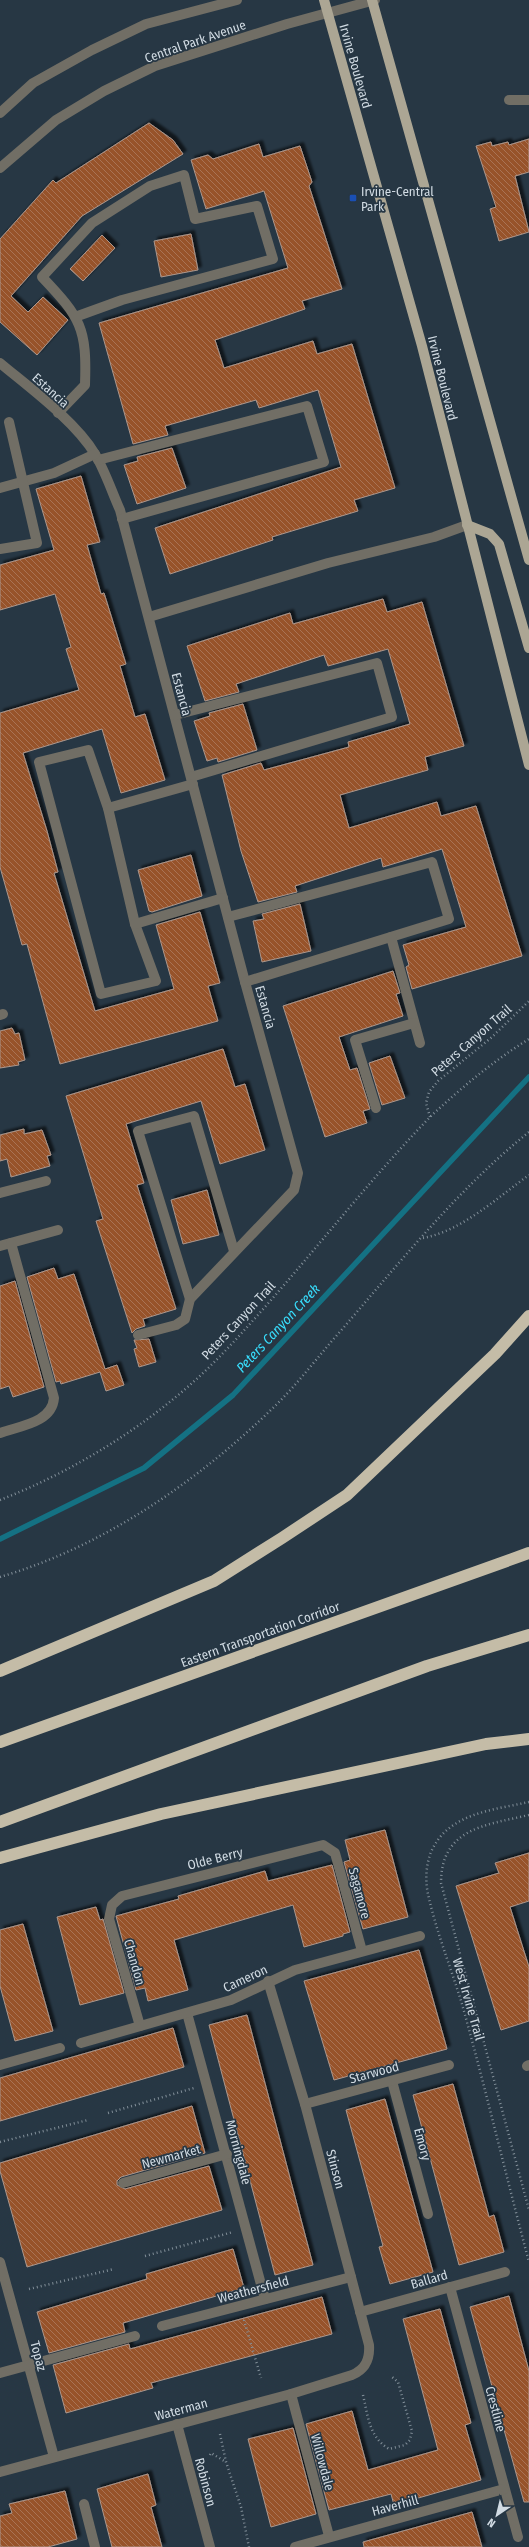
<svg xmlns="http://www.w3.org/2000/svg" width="529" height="2547" font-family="'Fira Sans Condensed',sans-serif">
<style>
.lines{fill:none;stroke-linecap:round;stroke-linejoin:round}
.stream{stroke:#147183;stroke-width:5.5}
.building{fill:url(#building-back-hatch);stroke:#ac978c;filter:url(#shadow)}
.path{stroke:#828f99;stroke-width:2.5;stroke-dasharray:1 3;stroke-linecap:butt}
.minor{stroke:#716e65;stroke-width:10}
.major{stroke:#aca694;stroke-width:10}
.highway{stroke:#c4bca7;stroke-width:12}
.transit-dot{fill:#1a4fb4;stroke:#273744;stroke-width:1.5}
.labels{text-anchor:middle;stroke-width:3.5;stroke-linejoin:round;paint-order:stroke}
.street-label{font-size:13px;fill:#d1dbe3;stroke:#273744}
.poi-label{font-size:13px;fill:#d1dbe3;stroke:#273744;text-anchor:start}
.water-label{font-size:14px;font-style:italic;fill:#38defd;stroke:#273744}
</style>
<defs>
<pattern id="building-back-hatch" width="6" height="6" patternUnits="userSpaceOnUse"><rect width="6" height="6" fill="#97532c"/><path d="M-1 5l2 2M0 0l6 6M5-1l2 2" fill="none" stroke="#a97355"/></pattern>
<filter id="shadow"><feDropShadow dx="3.5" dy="-3.5" stdDeviation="1" flood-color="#0009"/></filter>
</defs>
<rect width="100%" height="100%" fill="#273744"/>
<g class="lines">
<path class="stream" d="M0 1539 144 1468 233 1395 529 1077"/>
</g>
<g class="building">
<path d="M149 123 173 140 183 154 82 216 11 296 28 312 43 297 68 320 37 355 0 322V239L53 180 56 183Z"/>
<path d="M529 139V172L515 176 529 232 499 241 490 209 496 207 476 146 491 142 492 146 508 142 509 145Z"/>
<path d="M259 144 263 157 300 146 312 182 309 186 342 289 302 301 305 309 215 340 224 368 313 341 317 354 352 344 395 488 354 500 358 511 272 537 273 540 170 574 155 528 341 467 318 390 259 408 256 400 165 426 168 435 133 444 99 323 288 268 264 191 206 209 191 160 208 155 213 159Z"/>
<path d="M191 234 198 270 161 277 154 241Z"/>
<path d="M102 235 115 248 83 281 70 269Z"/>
<path d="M172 448 186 488 137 504 124 465 138 461 137 457Z"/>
<path d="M81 476 100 542 87 545 101 594 104 593 126 664 120 666 135 717 145 714 165 780 121 793 102 729 23 753 47 831 58 872 54 873 95 1011 174 989 156 925 200 912 220 983 208 986 218 1021 60 1064 27 944 22 945 0 867V713L79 690 66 649 71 647 55 594 0 610V565L54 550 36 489Z"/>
<path d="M383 599 387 612 422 602 464 746 425 757 428 770 340 795 349 828 437 802 441 816 476 806 522 956 412 989 406 967 409 965 403 945 466 927 442 849 383 867 381 858 295 886 297 892 258 902 241 851 222 775 261 763 264 770 349 747 348 742 410 724 388 649 328 666 324 655 236 684 239 692 205 701 187 646 290 613 293 624Z"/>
<path d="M243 704 257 750 218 762 217 758 207 761 194 721 210 716 209 713Z"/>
<path d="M191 855 202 896 152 912 149 911 138 870Z"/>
<path d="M300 904 311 951 262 962 253 921 264 919 262 914Z"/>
<path d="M393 971 400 993 396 994 403 1016 339 1037 350 1070 357 1068 370 1109 363 1111 367 1123 325 1137 283 1006Z"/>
<path d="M12 1028 15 1034 19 1033 25 1060 18 1062 19 1065 0 1068V1031Z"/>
<path d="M223 1049 235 1087 245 1084 265 1150 220 1164 201 1101 126 1124 144 1183 137 1185 176 1309 143 1319 145 1326 136 1329 132 1333 96 1221 103 1219 66 1096Z"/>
<path d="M390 1056 405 1098 382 1105 369 1063Z"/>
<path d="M24 1129V1134L42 1130 51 1155 47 1156 50 1166 11 1177 7 1159 0 1161V1135Z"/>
<path d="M207 1190 219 1235 183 1244 171 1200Z"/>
<path d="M54 1268 58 1279 74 1274 105 1369 117 1365 124 1385 106 1391 100 1372 61 1384 60 1381 56 1382 27 1277Z"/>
<path d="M15 1281 44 1387 13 1397 9 1386 0 1389V1286Z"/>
<path d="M149 1339 156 1362 139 1367 134 1349 137 1348 134 1340Z"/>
<path d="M385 1830 408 1917 363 1929 344 1862 350 1860 345 1840Z"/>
<path d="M529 1853V1901L510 1907 529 1967V2021L501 2030 456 1886 499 1873 495 1863Z"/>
<path d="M332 1865 350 1932 343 1934V1936L304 1947 293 1905 174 1940 188 1990 148 2001 145 1988 136 1990 116 1916 179 1899 178 1896 265 1871 268 1881Z"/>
<path d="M96 1907 100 1920 103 1919 124 1993 80 2005 57 1917Z"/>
<path d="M23 1924 53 2031 15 2041 0 1986V1930Z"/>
<path d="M419 1950 447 2049 334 2080 304 1981Z"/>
<path d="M247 2015 313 2265 275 2275 209 2025Z"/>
<path d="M173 2028 184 2067 0 2121V2078Z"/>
<path d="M453 2084 489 2217 494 2215 504 2252 459 2265 413 2095Z"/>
<path d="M385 2099 433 2272 390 2284 379 2247 383 2246 346 2110Z"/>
<path d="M192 2106 205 2153 121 2177 117 2181V2185L125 2189 209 2166 222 2210 27 2267 0 2171V2163Z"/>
<path d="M233 2249 244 2288 123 2323 125 2332 49 2353 37 2312 147 2279 146 2274Z"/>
<path d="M509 2296 529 2371V2502H524L470 2307Z"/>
<path d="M322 2297 332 2334 151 2383 153 2388 66 2413 53 2365 129 2344 130 2349Z"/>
<path d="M440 2309 471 2423 465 2425 481 2480 394 2505 391 2494 329 2510 306 2424 352 2411 368 2470 438 2450 403 2319Z"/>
<path d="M293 2428 316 2514 271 2527 248 2439Z"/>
<path d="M148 2474 156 2505 151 2507 162 2547H112L97 2489Z"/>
<path d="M65 2491 77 2539 48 2547H0V2516L12 2513 9 2504Z"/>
<path d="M472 2512 482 2547H364L363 2542Z"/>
</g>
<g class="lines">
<g class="path">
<path d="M430 1117 426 1103 429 1092 438 1081 492 1037 529 1001"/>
<path d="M423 1238C462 1231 498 1197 529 1175"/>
<path d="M0 1500C82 1468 165 1415 225 1351 296 1276 358 1192 430 1117 461 1088 493 1061 529 1039"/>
<path d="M0 1577C105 1546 200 1480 278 1403 297 1384 314 1362 331 1342 394 1270 454 1192 529 1132"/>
<path d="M529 1802C493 1810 448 1813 431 1852 426 1865 425 1880 428 1894 436 1931 451 1968 462 2004 486 2090 506 2176 529 2262"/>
<path d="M529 1815C486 1825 441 1828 441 1883L529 2210"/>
<path d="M108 2113 194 2088"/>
<path d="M0 2142 88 2120"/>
<path d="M145 2256 233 2232"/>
<path d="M29 2289 114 2269"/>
<path d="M244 2320 261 2378"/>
<path d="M363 2395C368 2416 369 2437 389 2449L405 2445 410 2440 412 2431 398 2382 392 2377"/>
<path d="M220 2434 226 2462 241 2507 249 2547"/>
<path d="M210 2455 211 2453 226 2462"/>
</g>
<g class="minor">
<path d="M509 100H529"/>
<path d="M0 113 33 83 92 50 146 24 237 0"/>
<path d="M0 168 56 120 104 91 155 66 287 24 375 0"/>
<path d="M0 363C30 388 75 421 95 454 105 471 112 492 120 510L245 982 298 1173 294 1190 190 1299 185 1319 176 1325 138 1335"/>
<path d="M58 413 85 385C87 328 81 318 42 277L92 223 150 186 184 175 195 219 257 206 273 259 122 300 75 317"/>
<path d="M98 460 307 406 324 462 122 519"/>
<path d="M0 488 54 473 95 454"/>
<path d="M0 549 37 543 9 422"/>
<path d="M149 617 328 563 434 537 467 525"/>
<path d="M175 715 377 663 392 717 191 777"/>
<path d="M88 750 108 808 135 924 156 981 101 994 39 762Z"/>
<path d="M108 808 193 784"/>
<path d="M228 917 432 862 449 919 245 982"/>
<path d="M135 924 223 898"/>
<path d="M391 937 420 1043"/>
<path d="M0 1015 3 1014"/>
<path d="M376 1108 355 1040 414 1023"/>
<path d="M0 1193 46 1181"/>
<path d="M0 1246 58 1230"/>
<path d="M190 1299 138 1131 194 1116 234 1251"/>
<path d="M0 1433C19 1426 52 1423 54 1398L11 1243"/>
<path d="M187 2013 265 2299"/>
<path d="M140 2026 109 1919 112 1905 122 1896 323 1845 335 1853 362 1951"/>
<path d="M81 2043 231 2000 295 1970 420 1936"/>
<path d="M0 2065 60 2048"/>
<path d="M527 2066 529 2065"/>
<path d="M392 2081 428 2214"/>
<path d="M305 2104 449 2065"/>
<path d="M123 2183 227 2154"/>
<path d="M0 2262 54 2457"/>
<path d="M450 2287 518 2537"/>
<path d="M360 2312 505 2272"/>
<path d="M162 2326 351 2277"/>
<path d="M0 2373 135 2336"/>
<path d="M291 2394 329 2536"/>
<path d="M177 2424 210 2547"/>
<path d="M0 2472 291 2394 352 2375C366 2369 370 2359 369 2345L305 2104 268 1981"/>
<path d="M84 2504 95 2547"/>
<path d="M295 2547 504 2489"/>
</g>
<g class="major">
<path d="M324 0 422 346 529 765"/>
<path d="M372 0 529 560"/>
<path d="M467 525 490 534 499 544 529 648"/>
</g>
<g class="highway">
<path d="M0 1671 214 1581 282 1538 347 1495 495 1354 529 1316"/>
<path d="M0 1742 529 1553"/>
<path d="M0 1822 427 1666 529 1635"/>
<path d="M0 1858 161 1814 486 1744 529 1739"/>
</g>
</g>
<rect class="transit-dot" x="349" y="194" width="8" height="8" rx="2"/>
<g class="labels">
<g class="street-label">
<text transform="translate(195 41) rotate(-19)" y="5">Central Park Avenue</text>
<text transform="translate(356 66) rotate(74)" y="5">Irvine Boulevard</text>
<text transform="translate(443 378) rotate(76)" y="5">Irvine Boulevard</text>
<text transform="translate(51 390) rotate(42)" y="5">Estancia</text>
<text transform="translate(182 694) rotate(75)" y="5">Estancia</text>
<text transform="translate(266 1007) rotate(74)" y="5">Estancia</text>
<text transform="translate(471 1040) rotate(-41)" y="5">Peters Canyon Trail</text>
<text transform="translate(238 1320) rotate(-47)" y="5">Peters Canyon Trail</text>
<text transform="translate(260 1634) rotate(-20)" y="5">Eastern Transportation Corridor</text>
<text transform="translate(215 1858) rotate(-14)" y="5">Olde Berry</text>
<text transform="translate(360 1893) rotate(75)" y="5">Sagamore</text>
<text transform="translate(135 1962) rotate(74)" y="5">Chandon</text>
<text transform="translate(245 1978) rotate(-25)" y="5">Cameron</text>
<text transform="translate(469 1999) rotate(74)" y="5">West Irvine Trail</text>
<text transform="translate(374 2072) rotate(-15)" y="5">Starwood</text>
<text transform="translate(423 2144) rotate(75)" y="5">Emory</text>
<text transform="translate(239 2152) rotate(75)" y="5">Morningdale</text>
<text transform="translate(171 2156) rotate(-15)" y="5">Newmarket</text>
<text transform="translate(336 2169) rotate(75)" y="5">Stinson</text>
<text transform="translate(429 2279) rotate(-16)" y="5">Ballard</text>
<text transform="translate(253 2289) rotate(-15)" y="5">Weathersfield</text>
<text transform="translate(39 2356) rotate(75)" y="5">Topaz</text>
<text transform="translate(181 2409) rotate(-15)" y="5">Waterman</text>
<text transform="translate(496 2409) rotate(75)" y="5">Crestline</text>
<text transform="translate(323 2462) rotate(75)" y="5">Willowdale</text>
<text transform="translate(206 2482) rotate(75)" y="5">Robinson</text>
<text transform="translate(395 2505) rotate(-15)" y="5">Haverhill</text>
</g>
<g class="poi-label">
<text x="361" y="196">Irvine-Central<tspan x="361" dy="15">Park</tspan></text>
</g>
<g class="water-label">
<text transform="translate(278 1328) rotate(-47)" y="5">Peters Canyon Creek</text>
</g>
</g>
<g transform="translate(497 2515) rotate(215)" stroke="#273744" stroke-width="3" paint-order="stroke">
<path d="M0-3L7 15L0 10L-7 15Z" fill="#d1dbe3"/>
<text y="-6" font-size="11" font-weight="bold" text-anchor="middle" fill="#d1dbe3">N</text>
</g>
</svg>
